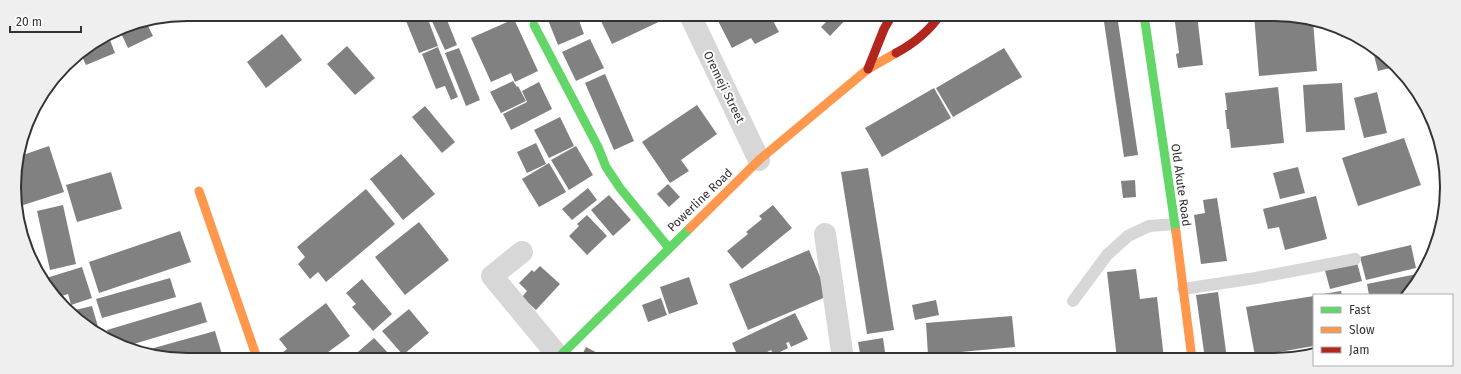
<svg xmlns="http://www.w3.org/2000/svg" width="1461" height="374" font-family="'Fira Sans',sans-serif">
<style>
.building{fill:#818181}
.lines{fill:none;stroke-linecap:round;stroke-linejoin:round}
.lane{stroke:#d7d7d7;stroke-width:12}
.street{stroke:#d7d7d7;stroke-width:22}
.fast{stroke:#63d668;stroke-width:9}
.slow{stroke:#ff974d;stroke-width:9}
.jam{stroke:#b3261e;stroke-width:9}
.labels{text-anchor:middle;stroke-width:4;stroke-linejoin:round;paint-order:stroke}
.street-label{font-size:12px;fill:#333;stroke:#fff}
.rim{fill:none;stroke:#333;stroke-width:2}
</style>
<rect width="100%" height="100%" fill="#fff"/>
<g class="building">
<path d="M421 14H426L438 46 419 53 406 21Z"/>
<path d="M441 14H446L449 19 447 20 457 45 445 50 431 19Z"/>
<path d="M546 15H577L584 34 558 45Z"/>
<path d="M598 15H666L667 18 612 44Z"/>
<path d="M715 15H770L779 32 755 44 751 38 732 48Z"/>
<path d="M833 15H850L830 36 821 27Z"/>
<path d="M1103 15H1117L1138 155 1124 157Z"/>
<path d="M1174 15H1197L1203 65 1178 68 1176 54 1179 53Z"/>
<path d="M1254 15 1297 16 1313 21 1317 71 1259 76Z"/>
<path d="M514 19 538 71 515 82 511 73 491 82 471 38Z"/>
<path d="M146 22 153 36 128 48 119 29Z"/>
<path d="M282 34 302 60 266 88 247 62Z"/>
<path d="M108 35 115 53 86 65 80 52Z"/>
<path d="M590 39 604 68 576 81 562 52Z"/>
<path d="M347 46 375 78 355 95 327 64Z"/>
<path d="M438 47 458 97 451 100 445 86 436 89 422 54Z"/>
<path d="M1372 47 1394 67 1378 71Z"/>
<path d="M459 48 480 100 466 106 445 53Z"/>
<path d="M1004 48 1022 77 953 117 936 88Z"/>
<path d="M605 74 634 141 614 150 585 83Z"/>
<path d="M513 81 517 87 518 86 526 101 501 113 490 92Z"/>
<path d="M539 82 552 109 511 130 503 114 527 102 522 91Z"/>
<path d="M1342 83 1345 130 1306 132 1303 85Z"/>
<path d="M1278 87 1284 143 1231 148 1229 129H1227L1225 110H1227L1225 93Z"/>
<path d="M934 88 951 118 882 157 865 128Z"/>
<path d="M1377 92 1387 133 1364 138 1354 98Z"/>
<path d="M697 105 717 134 681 160 689 171 670 183 642 142Z"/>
<path d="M425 106 455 142 442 153 412 117Z"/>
<path d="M560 117 574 146 549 158 534 130Z"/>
<path d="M1404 138 1421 185 1358 206 1342 158Z"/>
<path d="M536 143 546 164 527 173 517 152Z"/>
<path d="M49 146 64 192 17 207 14 175 20 156Z"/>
<path d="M576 146 593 175 569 190 551 160Z"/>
<path d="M401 154 435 194 403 220 370 179Z"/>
<path d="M549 163 566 192 539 207 522 179Z"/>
<path d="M1298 167 1305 193 1280 199 1273 173Z"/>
<path d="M868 168 894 330 867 334 841 172Z"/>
<path d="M111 172 122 209 77 222 66 185Z"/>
<path d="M1135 180 1136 197 1123 198 1121 181Z"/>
<path d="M668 184 680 197 669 207 657 194Z"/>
<path d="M588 188 597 200 572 220 562 209Z"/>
<path d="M366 189 395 224 326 282 318 272 310 279 298 264 305 257 297 247Z"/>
<path d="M609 195 631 220 613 236 591 210Z"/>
<path d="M1316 196 1327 239 1285 250 1279 227 1268 229 1263 209Z"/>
<path d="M1217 198 1227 261 1201 264 1194 215 1205 213 1203 200Z"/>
<path d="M63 205 76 264 50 270 37 211Z"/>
<path d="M773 205 792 228 742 269 727 251 748 234 746 232 762 219 759 216Z"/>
<path d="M587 215 607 236 587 255 569 236 579 226 577 224Z"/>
<path d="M419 222 449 260 405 295 375 257Z"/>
<path d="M180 231 191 262 99 293 89 262Z"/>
<path d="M1411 245 1416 268 1366 280 1360 257Z"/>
<path d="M809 250 828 296 748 330 729 284Z"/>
<path d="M1356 259 1362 281 1330 289 1324 267Z"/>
<path d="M540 266 560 284 536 310 522 297 527 291 519 283 532 270 534 272Z"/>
<path d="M82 267 92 298 71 305 68 294 56 298 50 292 43 279Z"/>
<path d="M1136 269 1140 299 1157 297 1164 359H1117L1107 272Z"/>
<path d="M1422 273 1407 295H1369L1367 284Z"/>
<path d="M689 277 698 304 669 314 660 287Z"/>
<path d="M170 278 176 297 102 318 96 299Z"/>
<path d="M362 279 392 314 373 331 352 307 356 304 346 293Z"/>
<path d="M1341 291 1342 295H1323V294Z"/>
<path d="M1218 292 1227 359H1205L1196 295Z"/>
<path d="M1314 296V346L1255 356 1246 307Z"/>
<path d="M661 298 667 315 648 322 642 305Z"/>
<path d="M936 300 939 315 915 320 912 305Z"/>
<path d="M201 302 207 322 127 346 110 340 107 330Z"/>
<path d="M326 303 350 336 320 358H286L282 353 287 349 279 339Z"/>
<path d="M92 306 101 337 71 311Z"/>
<path d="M409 309 429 333 403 355 382 331Z"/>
<path d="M795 313 808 339 791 347 789 342 786 343 788 348 774 355 771 350 754 359H739L732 343Z"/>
<path d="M1012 316 1015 347 928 355 926 323Z"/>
<path d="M215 331 223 358H164L143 351Z"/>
<path d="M374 338 390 355 385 358H351Z"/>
<path d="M883 338 886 359H861L858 342Z"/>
<path d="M586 347 609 359H580Z"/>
</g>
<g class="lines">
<g class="lane">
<path d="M1183 289 1256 278 1355 259"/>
<path d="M1073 301 1107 255 1128 236 1149 226 1175 224"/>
</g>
<g class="street">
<path d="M690 15 759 160"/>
<path d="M825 234 843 359"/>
<path d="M522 252 492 276 559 357"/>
</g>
<g class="fast">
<path d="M1144 15 1176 232"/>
<path d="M534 25 598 147 606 167 620 188 669 248"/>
<path d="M557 359 690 228"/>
</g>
<g class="slow">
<path d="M199 191 257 358"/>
<path d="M690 228 759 160 868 69 896 53"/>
<path d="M1176 232 1192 359"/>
</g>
<g class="jam">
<path d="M896 53C913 44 929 31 940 15"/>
<path d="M868 69 884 29 892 15"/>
</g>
</g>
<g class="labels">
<g class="street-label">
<text transform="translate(724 87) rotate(64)" y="4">Oremeji Street</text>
<text transform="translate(1181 185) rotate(82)" y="4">Old Akute Road</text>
<text transform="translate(700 200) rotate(-44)" y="4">Powerline Road</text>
</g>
</g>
<path d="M0 0H1461V374H0ZM187 21H1274A166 166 0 0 1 1440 187V187A166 166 0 0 1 1274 353H187A166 166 0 0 1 21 187V187A166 166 0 0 1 187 21Z" fill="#efefef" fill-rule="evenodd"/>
<path class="rim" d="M187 21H1274A166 166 0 0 1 1440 187V187A166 166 0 0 1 1274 353H187A166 166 0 0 1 21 187V187A166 166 0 0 1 187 21Z"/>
<rect x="1313" y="294" width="140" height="72" fill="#ffffff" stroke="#adadad"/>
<rect x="1321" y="307" width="20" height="6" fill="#63d668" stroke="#adadad"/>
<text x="1349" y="314" font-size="12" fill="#333333">Fast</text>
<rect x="1321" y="327" width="20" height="6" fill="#ff974d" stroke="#adadad"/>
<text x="1349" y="334" font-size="12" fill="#333333">Slow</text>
<rect x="1321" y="347" width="20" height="6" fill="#b3261e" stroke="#adadad"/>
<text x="1349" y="354" font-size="12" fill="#333333">Jam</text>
<path d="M10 26v6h71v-6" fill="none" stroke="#333333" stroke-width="2"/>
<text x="16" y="26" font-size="12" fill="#333333" stroke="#ffffff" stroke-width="3" paint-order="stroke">20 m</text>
</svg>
